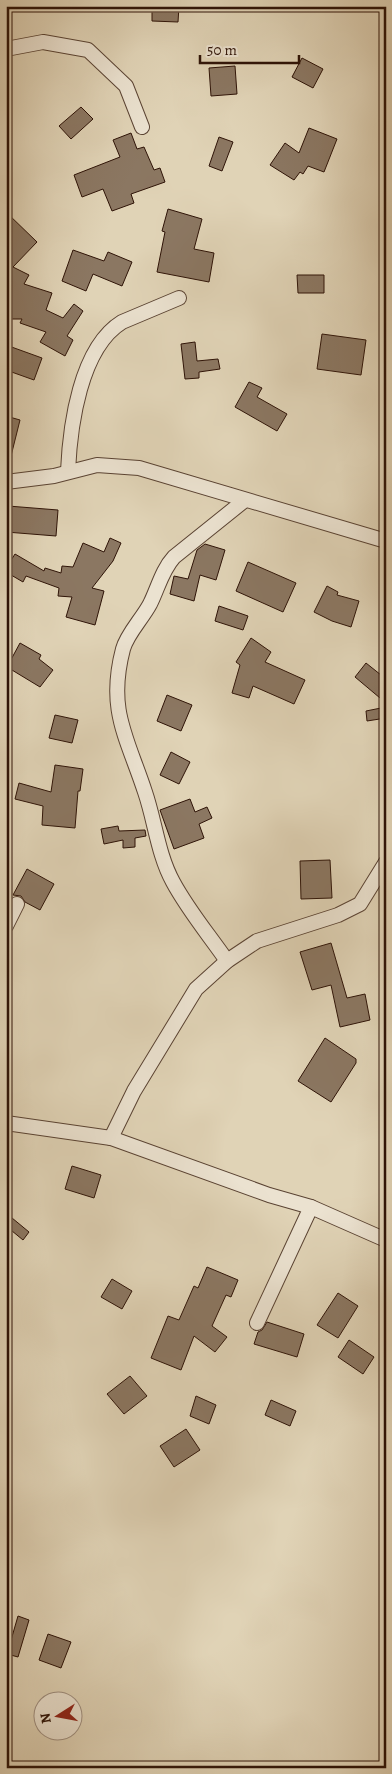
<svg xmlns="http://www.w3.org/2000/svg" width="392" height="1774" font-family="Alegreya,serif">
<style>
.building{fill:#8b7762;stroke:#2e1307}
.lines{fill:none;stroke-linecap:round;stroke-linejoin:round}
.minor-casing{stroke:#5a4333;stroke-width:16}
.minor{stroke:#ebe2d0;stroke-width:14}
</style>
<rect width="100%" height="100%" fill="#e0d3b6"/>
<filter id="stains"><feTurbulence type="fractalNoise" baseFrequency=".004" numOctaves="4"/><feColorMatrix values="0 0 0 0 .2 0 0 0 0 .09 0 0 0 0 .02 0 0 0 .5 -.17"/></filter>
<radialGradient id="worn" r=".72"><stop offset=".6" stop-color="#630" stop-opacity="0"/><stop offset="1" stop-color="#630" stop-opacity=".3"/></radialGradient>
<g class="building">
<path d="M152 6H179L178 22 152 21Z"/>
<path d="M302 58 323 69 313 88 292 77Z"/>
<path d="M235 66 237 94 211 96 209 68Z"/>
<path d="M81 107 93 119 71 139 59 126Z"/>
<path d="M309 128 337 139 324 172 308 166 303 174 300 172 294 180 270 165 285 143 299 153Z"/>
<path d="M131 133 137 149 144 147 154 170 160 168 165 182 131 194 134 203 112 211 103 189 82 197 74 175 120 157 113 140Z"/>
<path d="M219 137 233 142 222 171 209 166Z"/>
<path d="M168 209 202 219 194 249 214 253 209 282 157 272 165 232 162 231Z"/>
<path d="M6 212 37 242 13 267 29 275 24 284 52 293 46 310 63 318 74 304 83 311 67 336 73 340 65 356 40 342 46 332 20 323 22 319H6Z"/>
<path d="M73 250 104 261 108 252 132 262 122 286 93 274 86 291 62 281Z"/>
<path d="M297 275H324V293H298Z"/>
<path d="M322 334 366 340 361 375 317 369Z"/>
<path d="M195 342 197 361 218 359 220 369 199 372V378L185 379 181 344Z"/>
<path d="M6 345 42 358 34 380 6 370Z"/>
<path d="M249 382 262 388 257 397 287 414 277 431 235 407Z"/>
<path d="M6 416 20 420 10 460H6Z"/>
<path d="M8 506 58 510 56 536 6 532Z"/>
<path d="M110 538 121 543 113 561 92 588 104 591 95 625 66 617 72 597 58 596 59 588 26 576 23 582 6 572V568L15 554 44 571 45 568 61 573 62 566 73 567 83 543 104 552Z"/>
<path d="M205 544 225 550 216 580 200 575 194 601 170 594 174 576 188 579 197 550Z"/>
<path d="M248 562 296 583 283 612 236 591Z"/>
<path d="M327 586 338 592 337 595 359 601 351 627 332 621 314 612Z"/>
<path d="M219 606 248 616 243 630 215 621Z"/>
<path d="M251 638 271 652 265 662 305 680 294 704 253 686 249 698 232 693 240 665 236 662Z"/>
<path d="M20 643 41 655 39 659 53 670 40 687 7 667Z"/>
<path d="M366 663 386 679V691L380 698 355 677Z"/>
<path d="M167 695 192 705 181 731 157 721Z"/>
<path d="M386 707V718L367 721 366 711Z"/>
<path d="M55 715 78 720 72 743 49 738Z"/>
<path d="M171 752 190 762 179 784 160 775Z"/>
<path d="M55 765 83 769 80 791H78L75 828 42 825 43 806 15 799 19 783 51 792Z"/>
<path d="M190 799 195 812 207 807 212 818 199 824 204 838 174 849 160 810Z"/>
<path d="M118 826 119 831 145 830 146 836 135 838V847L123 848V840L104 844 101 829Z"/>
<path d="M330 860 332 898 301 899 300 861Z"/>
<path d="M27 869 54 884 40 910 25 902 21 896 13 895Z"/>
<path d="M331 943 347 998 365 994 370 1020 340 1027 331 985 312 990 300 952Z"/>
<path d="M325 1038 356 1059V1063L331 1102 298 1081Z"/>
<path d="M72 1166 101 1175 94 1198 65 1189Z"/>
<path d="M6 1213 29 1232 23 1240 6 1226Z"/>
<path d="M207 1267 238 1280 231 1297 226 1295 212 1326 227 1337 215 1352 194 1336 181 1370 151 1358 168 1316 179 1320 194 1286 198 1288Z"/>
<path d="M112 1279 132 1291 122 1309 101 1297Z"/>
<path d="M338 1293 358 1306 338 1338 317 1325Z"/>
<path d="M267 1322 304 1334 297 1357 254 1344 258 1332 262 1330Z"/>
<path d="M349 1340 374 1357 363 1374 338 1357Z"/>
<path d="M130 1376 147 1396 124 1414 107 1394Z"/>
<path d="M196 1396 216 1405 209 1424 190 1416Z"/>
<path d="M271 1400 296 1411 290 1426 265 1415Z"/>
<path d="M186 1429 200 1450 174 1467 160 1446Z"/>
<path d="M18 1616 29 1620 18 1657 7 1654Z"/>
<path d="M48 1634 71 1642 61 1668 39 1660Z"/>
</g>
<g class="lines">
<g class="minor-casing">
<g id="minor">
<path d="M6 49 43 42 88 50 126 86 142 127"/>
<path d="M68 471C70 426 80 348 122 322L179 298"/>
<path d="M6 482 54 476 97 465 139 468 386 541"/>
<path d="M6 926 17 904"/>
<path d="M227 961C209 935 188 910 173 882 158 855 155 821 145 792 127 737 107 710 123 649 127 634 142 619 150 604 158 588 162 570 174 557L245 500"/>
<path d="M6 1123 111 1138 269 1195 311 1207 386 1240"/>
<path d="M111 1138 134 1091 196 989 227 961 257 941 338 915 360 904 386 862"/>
<path d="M257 1323 311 1207"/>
</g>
</g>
<use href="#minor" class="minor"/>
</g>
<rect width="392" height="1774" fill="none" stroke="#e0d3b6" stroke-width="25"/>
<rect x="8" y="8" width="377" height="1759" fill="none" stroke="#2e1307" stroke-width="2.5"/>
<rect x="12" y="12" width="367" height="1749" fill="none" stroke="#2e1307"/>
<g transform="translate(58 1716) rotate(259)"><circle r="24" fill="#ebe2d0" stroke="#9f8f80"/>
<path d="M0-4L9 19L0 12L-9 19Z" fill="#8f2418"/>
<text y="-8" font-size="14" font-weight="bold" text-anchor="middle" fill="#2e1307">N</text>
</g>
<path d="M200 55v8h99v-8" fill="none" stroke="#2e1307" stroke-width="2.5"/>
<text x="207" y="55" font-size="15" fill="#2e1307" stroke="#ebe2d0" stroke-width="4" paint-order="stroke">50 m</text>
<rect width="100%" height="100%" filter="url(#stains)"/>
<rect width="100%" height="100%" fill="url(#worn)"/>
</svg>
